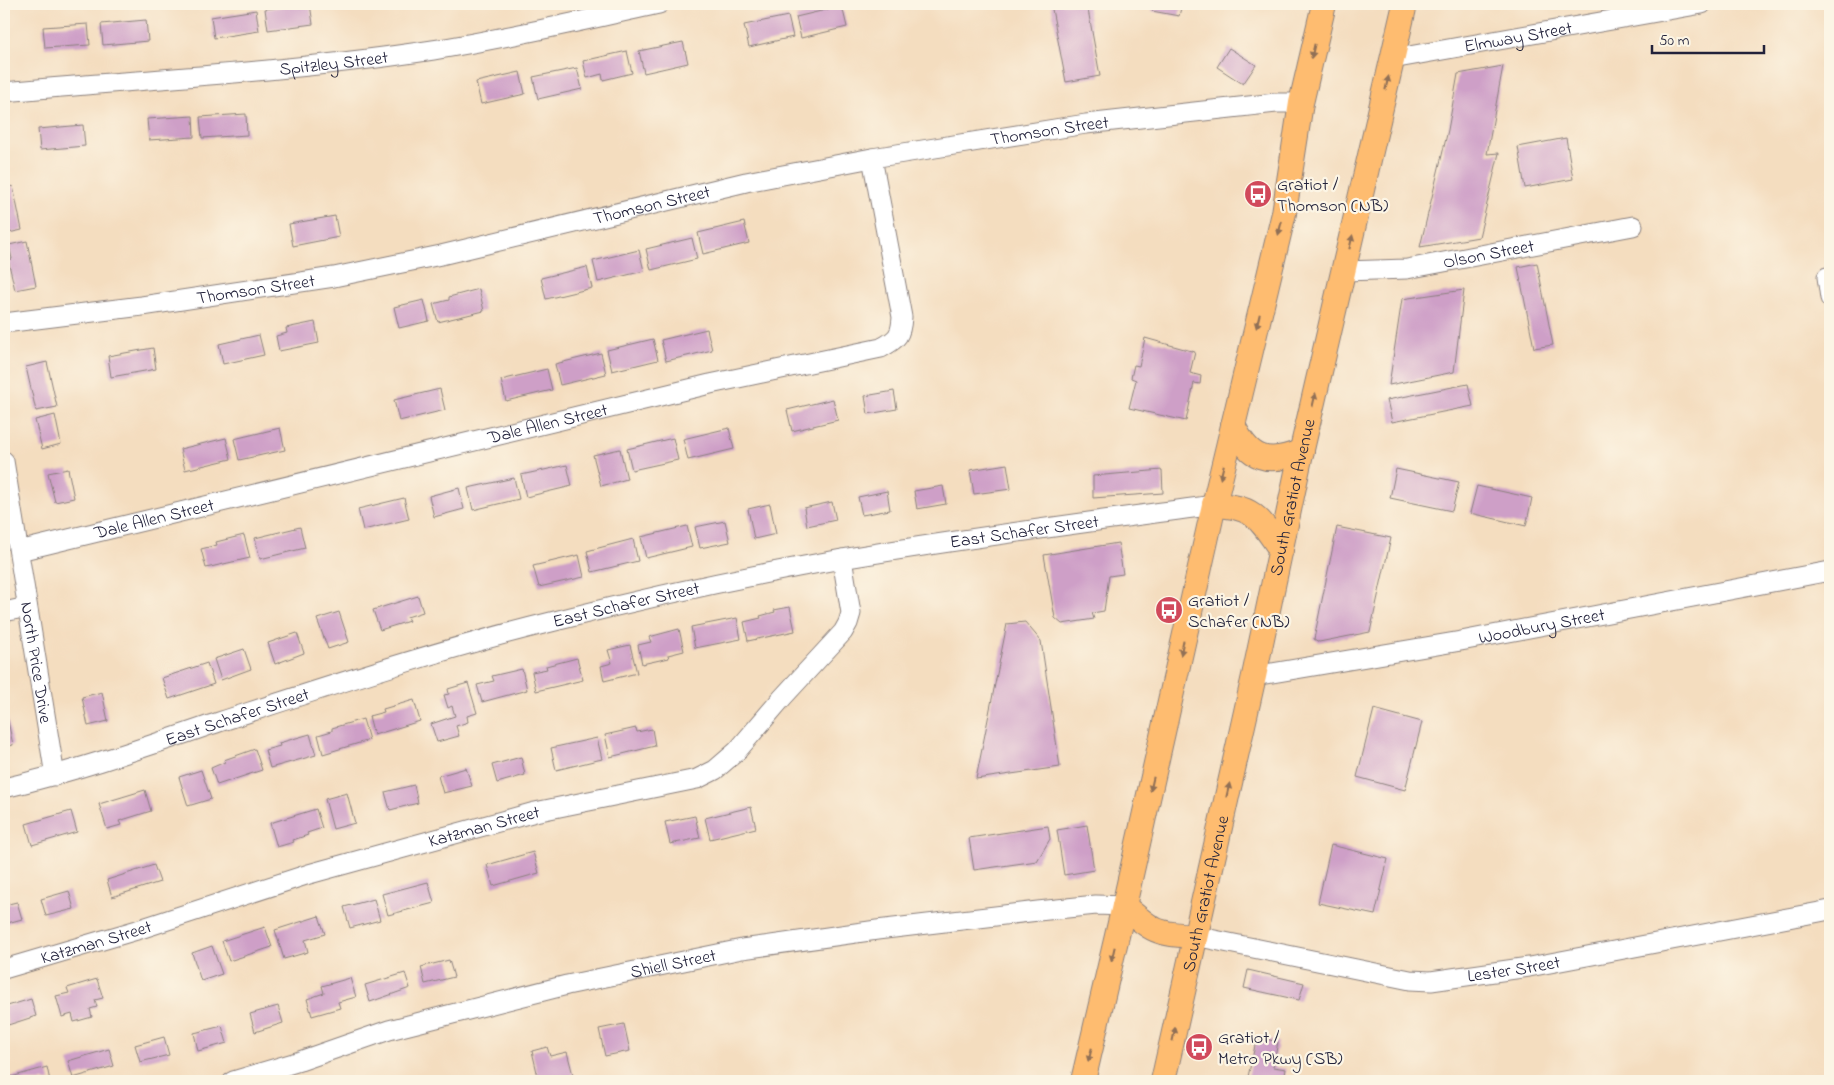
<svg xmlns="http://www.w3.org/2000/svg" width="1834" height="1085" font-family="'Indie Flower',sans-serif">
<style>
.building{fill:#ce9fc7}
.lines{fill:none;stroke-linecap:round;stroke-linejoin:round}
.minor-casing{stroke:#8b807d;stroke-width:21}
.major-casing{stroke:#8b807d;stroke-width:26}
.minor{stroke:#fff;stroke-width:19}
.major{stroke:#febc70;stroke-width:24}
.oneway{fill:#906f56}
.labels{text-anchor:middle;stroke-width:4.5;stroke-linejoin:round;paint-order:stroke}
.street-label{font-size:18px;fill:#22223b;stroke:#fcf5e5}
.poi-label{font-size:18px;fill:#22223b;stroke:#fcf5e5;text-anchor:start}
</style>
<rect width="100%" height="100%" fill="#fcf5e5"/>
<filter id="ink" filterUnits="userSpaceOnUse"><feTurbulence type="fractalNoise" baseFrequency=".02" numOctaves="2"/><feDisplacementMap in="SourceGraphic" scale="10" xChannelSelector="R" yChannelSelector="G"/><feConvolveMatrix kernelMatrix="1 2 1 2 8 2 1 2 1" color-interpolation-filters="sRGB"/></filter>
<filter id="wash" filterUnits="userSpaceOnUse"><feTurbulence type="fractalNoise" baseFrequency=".0096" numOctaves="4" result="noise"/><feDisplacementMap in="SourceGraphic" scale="20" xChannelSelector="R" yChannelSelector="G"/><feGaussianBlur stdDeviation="1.12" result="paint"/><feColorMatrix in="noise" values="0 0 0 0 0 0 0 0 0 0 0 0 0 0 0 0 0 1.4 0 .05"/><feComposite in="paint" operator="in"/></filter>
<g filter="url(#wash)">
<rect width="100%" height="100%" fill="#f4ddbf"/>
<g id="blocks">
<g class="building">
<path d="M303 4H310L313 24 268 30 265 9Z"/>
<path d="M1051 4H1087L1100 76 1066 82Z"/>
<path d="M1153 4H1182L1179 16 1152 11Z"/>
<path d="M842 6 847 27 801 38 796 17Z"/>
<path d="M256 10 259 31 214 38 211 17Z"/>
<path d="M788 16 793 37 749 47 744 25Z"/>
<path d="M146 20 148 41 103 45 101 24Z"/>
<path d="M88 24 90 45 45 48 43 27Z"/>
<path d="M683 42 688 63 644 73 639 51Z"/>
<path d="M1229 48 1256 65 1243 84 1217 67Z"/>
<path d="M627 51 632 73 603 80 602 74 587 78 583 61Z"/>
<path d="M1503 66 1487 154 1499 153 1479 237 1420 247 1448 130 1458 74Z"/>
<path d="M577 68 582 89 538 99 533 77Z"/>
<path d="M520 72 525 94 481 104 476 82Z"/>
<path d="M246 114 247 135 202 138 200 117Z"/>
<path d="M193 116 194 137 149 140 147 119Z"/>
<path d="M83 125 85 146 40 150 38 129Z"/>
<path d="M1566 138 1573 179 1525 188 1518 147Z"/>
<path d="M4 140 9 159 4 160Z"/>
<path d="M13 186 22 230 4 234V188Z"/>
<path d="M335 216 339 237 293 246 289 224Z"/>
<path d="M744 222 749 243 703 254 698 233Z"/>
<path d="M692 238 697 259 651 270 646 249Z"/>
<path d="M27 241 36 286 15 290 8 260 12 259 9 245Z"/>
<path d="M639 250 644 271 598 282 593 261Z"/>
<path d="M1537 263 1553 345 1534 348 1518 267Z"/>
<path d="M587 267 592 288 546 299 541 278Z"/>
<path d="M479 289 484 311 438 322 433 304 449 300V297Z"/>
<path d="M1464 290 1454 372 1389 385 1402 299Z"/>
<path d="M424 300 429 321 399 328 394 307Z"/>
<path d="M315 322 319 343 279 351 276 336 287 333 286 328Z"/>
<path d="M707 329 712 350 666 361 661 340Z"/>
<path d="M259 335 264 355 223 364 219 344Z"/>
<path d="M1145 338 1195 352 1190 373 1201 376 1200 384 1194 383 1186 421 1129 408 1136 380 1131 378 1134 365 1139 366Z"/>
<path d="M653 339 658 360 612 371 607 350Z"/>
<path d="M153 348 156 369 111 377 108 356Z"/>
<path d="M601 353 606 374 560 385 555 364Z"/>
<path d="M47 362 57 407 36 411 26 367Z"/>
<path d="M547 369 552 390 506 401 501 380Z"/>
<path d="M1468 384 1473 406 1392 422 1387 400Z"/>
<path d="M440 389 445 410 399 421 394 400Z"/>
<path d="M894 391 897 409 868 414 865 396Z"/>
<path d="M833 399 838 420 792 431 787 410Z"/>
<path d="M55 415 61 444 42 449 35 420Z"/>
<path d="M280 428 285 450 239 460 234 439Z"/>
<path d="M729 428 734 449 688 460 683 439Z"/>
<path d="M226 438 231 459 185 470 180 449Z"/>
<path d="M673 438 678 460 632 470 627 449Z"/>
<path d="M620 449 627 479 601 486 593 455Z"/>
<path d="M1007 464 1011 489 974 494 970 470Z"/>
<path d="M567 465 572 486 526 497 521 475Z"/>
<path d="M68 469 74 498 55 502 48 473Z"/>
<path d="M1396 469 1459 482 1452 511 1390 498Z"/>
<path d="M1162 470 1163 493 1093 498V476Z"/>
<path d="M514 478 519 499 473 510 468 488Z"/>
<path d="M943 486 946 504 917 509 914 491Z"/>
<path d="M1477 486 1532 498 1526 526 1470 513Z"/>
<path d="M459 488 464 509 434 517 429 496Z"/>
<path d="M887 491 890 510 862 515 858 497Z"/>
<path d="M404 498 409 519 363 530 358 509Z"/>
<path d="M832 502 836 520 807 526 804 508Z"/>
<path d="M770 504 776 534 754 539 748 509Z"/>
<path d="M725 521 730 542 700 548 695 527Z"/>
<path d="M687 526 692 547 646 558 641 537Z"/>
<path d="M300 527 305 548 260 559 255 538Z"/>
<path d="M1337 527 1391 538 1370 632 1319 642 1314 639Z"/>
<path d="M244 535 250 558 206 568 201 549 217 545 216 542Z"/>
<path d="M633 539 638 561 592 572 587 551Z"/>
<path d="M1118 543 1123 574 1109 576 1104 611 1092 613 1094 619 1062 624 1055 618 1044 555Z"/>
<path d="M579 555 584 577 539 587 533 566Z"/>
<path d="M418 596 423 612 407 617 409 621 380 630 373 610Z"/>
<path d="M790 607 795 631 748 641 744 622 761 618 760 616 775 612 774 610Z"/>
<path d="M339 612 349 642 328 649 317 619Z"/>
<path d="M737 618 741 639 695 648 691 627Z"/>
<path d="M1025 622 1041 641 1060 767 976 779 1007 624Z"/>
<path d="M679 629 684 651 668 655 669 658 642 664 638 645 651 642 649 637Z"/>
<path d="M297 633 304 653 275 664 268 643Z"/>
<path d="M630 645 637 673 604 681 601 666 612 663 608 650Z"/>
<path d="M244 649 251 669 221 680 214 659Z"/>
<path d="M577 658 583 680 536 691 532 672 547 669 546 666Z"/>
<path d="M207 663 214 684 169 699 162 678Z"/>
<path d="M522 669 527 690 482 702 477 685 494 681 492 676Z"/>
<path d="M468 683 477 713 467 716 468 722 456 726 459 736 437 742 431 724 455 716 452 706 448 708 444 695 449 694 448 689Z"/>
<path d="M102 692 108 721 88 726 82 697Z"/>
<path d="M414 700 420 721 374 735 369 716 384 712 383 709Z"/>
<path d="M1374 709 1422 722 1405 790 1357 777Z"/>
<path d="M7 716 13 745 4 747V717Z"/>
<path d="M363 719 369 740 323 754 318 735 332 731V728Z"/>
<path d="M636 728 637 732 652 729 655 746 610 757 605 735Z"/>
<path d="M310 734 316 755 270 768 265 750 280 746 279 743Z"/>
<path d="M597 738 602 759 556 770 551 748Z"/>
<path d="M255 749 262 770 217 785 211 768 225 762 224 760Z"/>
<path d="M521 757 525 775 497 783 492 765Z"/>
<path d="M466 768 472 786 443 793 438 776Z"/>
<path d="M201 770 211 799 188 806 179 777Z"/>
<path d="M414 785 418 803 390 810 385 792Z"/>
<path d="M145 790 151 811 119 821 121 825 107 829 99 804Z"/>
<path d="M347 793 355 823 333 829 325 799Z"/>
<path d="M751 807 756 828 710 839 705 818Z"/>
<path d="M316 809 322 828 307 833 308 835 293 840 294 842 277 847 270 823Z"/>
<path d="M71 811 77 832 32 845 26 824Z"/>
<path d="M695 816 700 838 670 844 665 822Z"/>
<path d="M1087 825 1094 870 1064 875 1057 830Z"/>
<path d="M1048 826 1050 839 1037 861 974 870 969 838Z"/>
<path d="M1331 845 1388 859 1375 915 1318 903Z"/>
<path d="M533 852 539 873 493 886 487 865Z"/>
<path d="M154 865 160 882 112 897 107 880Z"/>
<path d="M428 882 434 903 388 915 382 894Z"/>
<path d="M69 891 74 909 46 916 41 899Z"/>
<path d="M374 899 380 920 350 928 344 907Z"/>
<path d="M17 902 22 919 4 924V905Z"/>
<path d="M319 916 325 934 305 940 308 952 284 959 275 930Z"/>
<path d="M265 927 272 947 229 961 222 941Z"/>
<path d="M212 946 222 974 201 981 192 953Z"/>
<path d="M449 960 454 977 425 984 421 967Z"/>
<path d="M1248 970 1304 983 1299 1000 1244 988Z"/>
<path d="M405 973 410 988 370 1002 365 985Z"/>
<path d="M350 978 356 997 338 1002 340 1008 312 1016 307 999 324 993 322 986Z"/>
<path d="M97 979 103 998 95 1000 97 1007 90 1009 92 1017 74 1022 72 1014 62 1017 56 996 69 993 67 988Z"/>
<path d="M31 999 36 1016 8 1025 4 1007Z"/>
<path d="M278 1006 283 1023 255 1032 250 1014Z"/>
<path d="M624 1024 630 1051 605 1056 599 1029Z"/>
<path d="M222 1026 227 1043 198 1051 194 1033Z"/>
<path d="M164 1037 169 1055 140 1062 135 1045Z"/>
<path d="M1257 1037 1278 1042 1273 1067 1286 1069 1284 1081H1247Z"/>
<path d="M547 1047 550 1056 567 1052 573 1075 548 1081H539L532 1051Z"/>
<path d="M109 1049 114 1066 73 1078 68 1061Z"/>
<path d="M47 1067 50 1081H4V1079Z"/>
</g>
</g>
</g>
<g filter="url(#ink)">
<use href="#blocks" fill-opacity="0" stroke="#8b807d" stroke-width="1"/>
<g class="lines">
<g class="minor-casing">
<g id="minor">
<path id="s1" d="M1392 59 1702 4"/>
<path id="s2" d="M4 92C147 79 291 72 433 50 509 38 584 20 659 4"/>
<path id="s3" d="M1344 271 1407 269 1633 226"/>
<path d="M1827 277 1830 298"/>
<path id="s4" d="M4 323 142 306 334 277 441 255 746 182 872 158 1086 124 1276 103H1301"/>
<path id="s5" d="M4 461 55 776"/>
<path id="s6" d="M19 551 710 384 881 348C898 339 901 335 902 317L872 158"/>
<path d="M4 612 27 607"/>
<path id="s7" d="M1254 676 1461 641 1830 571"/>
<path id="s8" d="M4 788C77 771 148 746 219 722 330 686 441 649 555 621 649 597 746 576 842 559 965 538 1090 522 1214 505"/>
<path id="s9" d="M1195 936 1410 980 1431 981 1529 967 1830 910"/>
<path id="s10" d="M4 969 137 930 309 874 535 812 697 779 715 770 737 751 783 697 843 632 848 623 851 613 842 559"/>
<path id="s11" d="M233 1081 300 1061 389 1030 567 985 742 949 877 930 1038 911 1096 905 1124 906"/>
</g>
</g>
<g class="major-casing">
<g id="major">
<path d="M1233 425C1249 459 1267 466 1302 451"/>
<path d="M1214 505C1254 506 1259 518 1281 550"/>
<path d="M1124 906C1154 932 1156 934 1195 936"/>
<path d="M1083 1081 1124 906 1214 505 1284 213 1301 103 1324 4"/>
<path id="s12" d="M1163 1081 1254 676 1300 458 1405 4"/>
</g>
</g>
<use href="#minor" class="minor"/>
<use href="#major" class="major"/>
</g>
<defs><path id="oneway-solid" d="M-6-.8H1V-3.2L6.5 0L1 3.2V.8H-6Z" transform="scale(1.25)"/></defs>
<g class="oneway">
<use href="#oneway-solid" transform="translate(1313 51) rotate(103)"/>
<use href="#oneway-solid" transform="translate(1387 83) rotate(-77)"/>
<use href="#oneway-solid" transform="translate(1280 228) rotate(104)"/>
<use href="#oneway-solid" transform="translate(1351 242) rotate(-77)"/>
<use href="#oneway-solid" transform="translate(1258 321) rotate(104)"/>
<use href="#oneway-solid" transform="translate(1314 400) rotate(-77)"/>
<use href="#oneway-solid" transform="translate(1222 472) rotate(104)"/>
<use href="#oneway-solid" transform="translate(1182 648) rotate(102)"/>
<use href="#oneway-solid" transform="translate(1152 784) rotate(103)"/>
<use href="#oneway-solid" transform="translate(1228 790) rotate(-77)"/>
<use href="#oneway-solid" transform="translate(1113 954) rotate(103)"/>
<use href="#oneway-solid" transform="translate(1174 1034) rotate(-78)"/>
<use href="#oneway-solid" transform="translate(1090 1055) rotate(104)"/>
</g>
</g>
<defs>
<g id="bus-disc" transform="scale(1.4375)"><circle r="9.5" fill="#d1495b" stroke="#fcf5e5"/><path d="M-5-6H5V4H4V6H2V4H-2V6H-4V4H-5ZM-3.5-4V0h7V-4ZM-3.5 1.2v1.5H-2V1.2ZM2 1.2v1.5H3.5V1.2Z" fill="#fff"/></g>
</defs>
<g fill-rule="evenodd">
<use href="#bus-disc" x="1258" y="194"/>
<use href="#bus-disc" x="1169" y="610"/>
<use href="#bus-disc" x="1199" y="1047"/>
</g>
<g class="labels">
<g class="street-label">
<text dy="6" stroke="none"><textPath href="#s1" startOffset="128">Elmway Street</textPath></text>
<text dy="6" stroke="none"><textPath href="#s2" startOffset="331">Spitzley Street</textPath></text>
<text dy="6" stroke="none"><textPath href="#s4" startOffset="1064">Thomson Street</textPath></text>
<text dy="6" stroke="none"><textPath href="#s4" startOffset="659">Thomson Street</textPath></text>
<text dy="6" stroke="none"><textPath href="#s3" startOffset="146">Olson Street</textPath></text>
<text dy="6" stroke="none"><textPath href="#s4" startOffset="254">Thomson Street</textPath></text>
<text dy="6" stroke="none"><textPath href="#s6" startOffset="544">Dale Allen Street</textPath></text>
<text dy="6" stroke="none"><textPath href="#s12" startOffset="598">South Gratiot Avenue</textPath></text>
<text dy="6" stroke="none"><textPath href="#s6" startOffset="139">Dale Allen Street</textPath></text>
<text dy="6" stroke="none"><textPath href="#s8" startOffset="1054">East Schafer Street</textPath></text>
<text dy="6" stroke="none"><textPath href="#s8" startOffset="649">East Schafer Street</textPath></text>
<text dy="6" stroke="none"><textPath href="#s7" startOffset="292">Woodbury Street</textPath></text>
<text dy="6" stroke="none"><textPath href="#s5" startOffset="204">North Price Drive</textPath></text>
<text dy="6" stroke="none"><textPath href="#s8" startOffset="244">East Schafer Street</textPath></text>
<text dy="6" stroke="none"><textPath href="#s10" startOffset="501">Katzman Street</textPath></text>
<text dy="6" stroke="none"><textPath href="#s12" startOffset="192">South Gratiot Avenue</textPath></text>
<text dy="6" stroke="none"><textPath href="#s10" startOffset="96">Katzman Street</textPath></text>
<text dy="6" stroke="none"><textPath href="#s11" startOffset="456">Shiell Street</textPath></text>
<text dy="6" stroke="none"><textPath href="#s9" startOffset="324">Lester Street</textPath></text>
</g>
<g class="poi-label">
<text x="1277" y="190">Gratiot /<tspan x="1277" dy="21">Thomson (NB)</tspan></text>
<text x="1188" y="606">Gratiot /<tspan x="1188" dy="21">Schafer (NB)</tspan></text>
<text x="1218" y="1043">Gratiot /<tspan x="1218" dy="21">Metro Pkwy (SB)</tspan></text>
</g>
</g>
<rect width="1834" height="1085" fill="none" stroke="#fcf5e5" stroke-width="20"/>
<path d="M1652 45v8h112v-8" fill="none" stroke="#22223b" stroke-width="2.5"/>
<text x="1659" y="45" font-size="15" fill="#22223b" stroke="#fcf5e5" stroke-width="4" paint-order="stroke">50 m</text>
</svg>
